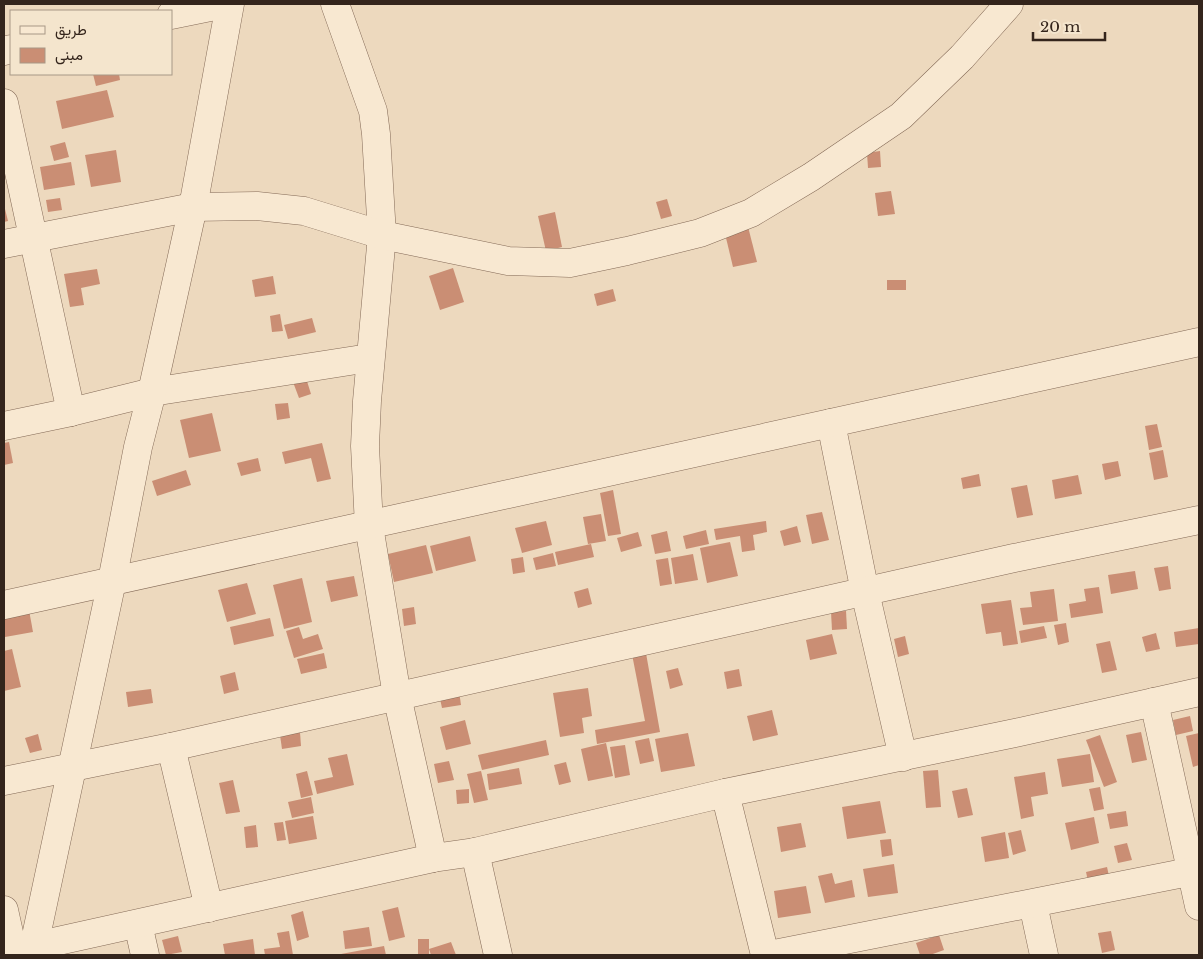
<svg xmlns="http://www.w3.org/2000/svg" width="1203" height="959" font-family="'Libre Baskerville',Vazirmatn,serif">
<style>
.building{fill:#ca8e74}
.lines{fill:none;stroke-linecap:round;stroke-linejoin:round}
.minor-casing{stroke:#846a57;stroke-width:29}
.minor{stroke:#f8e8d1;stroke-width:28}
</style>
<rect width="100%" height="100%" fill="#edd9be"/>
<g class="building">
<path d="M93 74H119L120 80 96 86Z"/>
<path d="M107 90 114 117 62 129 56 101Z"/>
<path d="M65 142 69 157 54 161 50 146Z"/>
<path d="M116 150 121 182 91 187 85 155Z"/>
<path d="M880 151 881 167 868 168 867 153Z"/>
<path d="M71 162 75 185 44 190 40 167Z"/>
<path d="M891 191 895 214 878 216 875 193Z"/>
<path d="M60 198 62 210 48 212 46 200Z"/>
<path d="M667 199 672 216 661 219 656 202Z"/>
<path d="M4 205 8 221 4 222Z"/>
<path d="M744 211 757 262 733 267 721 217Z"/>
<path d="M555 212 562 247 546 251 538 216Z"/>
<path d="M453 268 464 302 440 310 429 276Z"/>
<path d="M97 269 100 284 81 288 84 305 70 307 64 274Z"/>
<path d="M273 276 276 294 255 297 252 280Z"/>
<rect x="887" y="280" width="19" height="10"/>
<path d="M613 289 616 301 597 306 594 294Z"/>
<path d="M280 314 283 331 272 332 270 316Z"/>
<path d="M312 318 316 332 288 339 284 325Z"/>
<path d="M306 378 311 394 299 398 293 382Z"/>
<path d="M288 403 290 418 277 420 275 404Z"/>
<path d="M212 413 221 451 189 458 180 420Z"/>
<path d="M1157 424 1162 447 1149 450 1145 426Z"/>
<path d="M9 442 13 463 4 465V443Z"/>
<path d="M322 443 331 479 317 482 311 458 285 464 282 452Z"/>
<path d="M1163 450 1168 477 1154 480 1149 453Z"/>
<path d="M258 458 261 471 241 476 237 463Z"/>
<path d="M1118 461 1121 476 1105 480 1102 464Z"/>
<path d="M186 470 191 485 157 496 152 481Z"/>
<path d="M979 474 981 486 963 489 961 478Z"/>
<path d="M1078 475 1082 494 1055 499 1052 480Z"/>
<path d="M1027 485 1033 515 1017 518 1011 488Z"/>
<path d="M613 490 621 534 608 536 600 493Z"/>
<path d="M822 512 829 540 812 544 806 515Z"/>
<path d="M601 514 606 541 588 544 583 517Z"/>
<path d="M546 521 552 545 522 553 515 528Z"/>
<path d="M766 521 767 532 753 535 755 550 742 552 740 536 716 540 714 529Z"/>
<path d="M797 526 801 542 784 546 780 531Z"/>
<path d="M706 530 709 544 686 549 683 536Z"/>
<path d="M667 531 671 551 655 554 651 535Z"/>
<path d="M638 532 642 546 621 552 617 538Z"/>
<path d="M470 536 476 561 436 571 430 546Z"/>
<path d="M730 542 738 576 707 583 700 548Z"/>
<path d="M591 544 594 557 558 565 555 552Z"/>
<path d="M426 545 433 573 394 582 388 554Z"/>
<path d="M553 553 556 566 536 570 533 558Z"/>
<path d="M693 554 698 580 675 584 671 558Z"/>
<path d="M523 557 525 572 513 574 511 559Z"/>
<path d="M668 558 672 584 660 586 656 560Z"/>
<path d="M1168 566 1171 589 1159 591 1154 568Z"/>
<path d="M1135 571 1138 589 1111 594 1108 575Z"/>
<path d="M354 576 358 596 331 602 326 581Z"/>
<path d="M302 578 312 622 284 629 273 585Z"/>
<path d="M247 583 256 614 227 622 218 590Z"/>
<path d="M1099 587 1103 613 1071 618 1069 604 1086 601 1084 589Z"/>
<path d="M588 588 592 604 578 608 574 592Z"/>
<path d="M1054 589 1058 621 1023 625 1020 608 1032 607 1030 592Z"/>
<path d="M1011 600 1018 644 1003 646 1001 632 986 634 981 604Z"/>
<path d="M414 607 416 624 404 626 402 609Z"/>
<path d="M29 610 33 632 5 637 4 615Z"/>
<path d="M846 611 847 629 832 630 831 612Z"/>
<path d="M270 618 274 636 234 645 230 627Z"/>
<path d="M1066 623 1069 642 1058 645 1054 625Z"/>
<path d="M1044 626 1047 638 1021 643 1019 631Z"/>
<path d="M299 627 303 639 318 634 323 649 294 658 286 631Z"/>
<path d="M1199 628V644L1176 647 1174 632Z"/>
<path d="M1156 633 1160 649 1146 652 1142 637Z"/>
<path d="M832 634 837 654 810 660 806 640Z"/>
<path d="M905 636 909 654 898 657 894 639Z"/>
<path d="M1110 641 1117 670 1102 673 1096 644Z"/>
<path d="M644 642 660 732 597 744 595 730 645 721 630 644Z"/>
<path d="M12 649 21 687 4 691V651Z"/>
<path d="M324 653 327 668 301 674 297 659Z"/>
<path d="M678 668 683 685 670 689 666 671Z"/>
<path d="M739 669 742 686 727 689 724 672Z"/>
<path d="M235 672 239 690 224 694 220 676Z"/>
<path d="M588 688 592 716 582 718 584 733 560 737 553 693Z"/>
<path d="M151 689 153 703 128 707 126 692Z"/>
<path d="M459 691 461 705 442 708 439 694Z"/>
<path d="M772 710 778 735 753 741 747 716Z"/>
<path d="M1190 716 1193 731 1176 735 1173 720Z"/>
<path d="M465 720 471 744 446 750 440 727Z"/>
<path d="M300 732 301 746 282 749 280 735Z"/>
<path d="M1141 732 1147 760 1132 763 1126 735Z"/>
<path d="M688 733 695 766 661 772 655 739Z"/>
<path d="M1199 733V765L1193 767 1186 736Z"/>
<path d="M38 734 42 750 30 753 25 738Z"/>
<path d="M1100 735 1117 782 1104 787 1086 740Z"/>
<path d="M649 738 654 761 640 764 635 741Z"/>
<path d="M546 740 549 755 482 770 478 755Z"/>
<path d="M606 743 613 776 588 781 581 749Z"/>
<path d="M625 745 630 775 615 778 610 747Z"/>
<path d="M347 754 354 785 317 794 314 781 333 777 328 758Z"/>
<path d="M1090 754 1094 782 1062 787 1057 759Z"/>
<path d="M449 761 454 780 438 783 434 764Z"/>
<path d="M566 762 571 782 559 785 554 765Z"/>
<path d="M519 768 522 784 489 790 487 774Z"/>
<path d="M938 770 941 807 926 808 923 771Z"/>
<path d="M307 771 313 795 301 798 296 774Z"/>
<path d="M481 771 488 800 474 803 467 774Z"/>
<path d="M1045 772 1048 794 1031 797 1034 816 1021 819 1014 777Z"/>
<path d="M233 780 240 812 226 814 219 783Z"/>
<path d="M1100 787 1104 809 1094 811 1089 789Z"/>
<path d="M967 788 973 815 958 818 952 791Z"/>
<path d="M469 789V803L457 804 456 790Z"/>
<path d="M311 797 314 813 292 818 288 802Z"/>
<path d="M880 801 886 833 847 839 842 807Z"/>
<path d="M1126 811 1128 826 1110 829 1107 814Z"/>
<path d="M313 816 317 839 289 844 285 821Z"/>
<path d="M1094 817 1099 843 1071 850 1065 823Z"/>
<path d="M283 822 286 840 277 841 274 823Z"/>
<path d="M801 823 806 847 781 852 777 827Z"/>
<path d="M256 825 258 847 246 848 244 827Z"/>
<path d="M1021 830 1026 851 1013 855 1008 833Z"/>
<path d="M1005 832 1009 858 985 862 981 837Z"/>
<path d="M891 839 893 855 882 857 880 840Z"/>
<path d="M1127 843 1132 860 1118 863 1114 846Z"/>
<path d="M894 864 898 893 868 897 863 869Z"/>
<path d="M1107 867 1109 876 1088 881 1086 872Z"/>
<path d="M832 873 835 884 852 880 855 897 825 903 818 876Z"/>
<path d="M806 886 811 913 778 918 774 891Z"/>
<path d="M398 907 405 937 389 941 382 911Z"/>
<path d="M303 911 309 937 297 941 291 915Z"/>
<path d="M369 927 372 946 345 949 343 931Z"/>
<path d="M289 931 293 955H265L264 949 280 947 277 933Z"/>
<path d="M1111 931 1115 950 1102 953 1098 933Z"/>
<path d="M939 935 944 950 930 955H920L916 943Z"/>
<path d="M178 936 182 952 166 955 162 940Z"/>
<path d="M253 939 255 955H225L223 944Z"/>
<rect x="418" y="939" width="11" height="16"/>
<path d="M451 942 456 955H431L429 949Z"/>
<path d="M384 946 386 955H341V954Z"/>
</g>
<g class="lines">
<g class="minor-casing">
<g id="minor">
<path d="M335 4 373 111 376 134 382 235 367 401 365 446 369 526 397 696 433 858"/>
<path d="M171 15 225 4"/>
<path d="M4 51 11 49"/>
<path d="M4 103 71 412"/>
<path d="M4 244 193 207 257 206 304 211 382 235 508 261 570 263 627 251 700 233 751 213 811 177 901 116 962 57 1009 4"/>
<path d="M831 423 865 592 903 757"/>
<path d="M4 426 71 412 152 392 369 358"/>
<path d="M4 605 1199 342"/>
<path d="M1154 702 1199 906"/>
<path d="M171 747 209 908"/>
<path d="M4 781 171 747 1014 558 1199 520"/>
<path d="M725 793 765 955"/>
<path d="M475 852 498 955"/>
<path d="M1033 904 1044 955"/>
<path d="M4 910 13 951"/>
<path d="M138 924 145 955"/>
<path d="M4 953 433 858 475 852 725 793 1015 733 1199 692"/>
<path d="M32 955 112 581 138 447 152 392 193 207 230 4"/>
<path d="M769 955 1199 870"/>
</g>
</g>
<use href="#minor" class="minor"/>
</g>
<rect width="1203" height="959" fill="none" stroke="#34251c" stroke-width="10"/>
<rect x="10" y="10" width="162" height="65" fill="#f4e5cd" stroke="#a79886"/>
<rect x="20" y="26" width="25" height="8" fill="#f8e8d1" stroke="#a79886"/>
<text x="55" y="35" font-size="15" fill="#34251c">طريق</text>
<rect x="20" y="48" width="25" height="15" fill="#ca8e74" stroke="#a79886"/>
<text x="55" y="60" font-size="15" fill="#34251c">مبنى</text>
<path d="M1033 32v8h72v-8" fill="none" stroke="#34251c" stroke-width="2.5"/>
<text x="1040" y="32" font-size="15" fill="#34251c" stroke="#f4e5cd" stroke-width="4" paint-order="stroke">20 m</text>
</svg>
